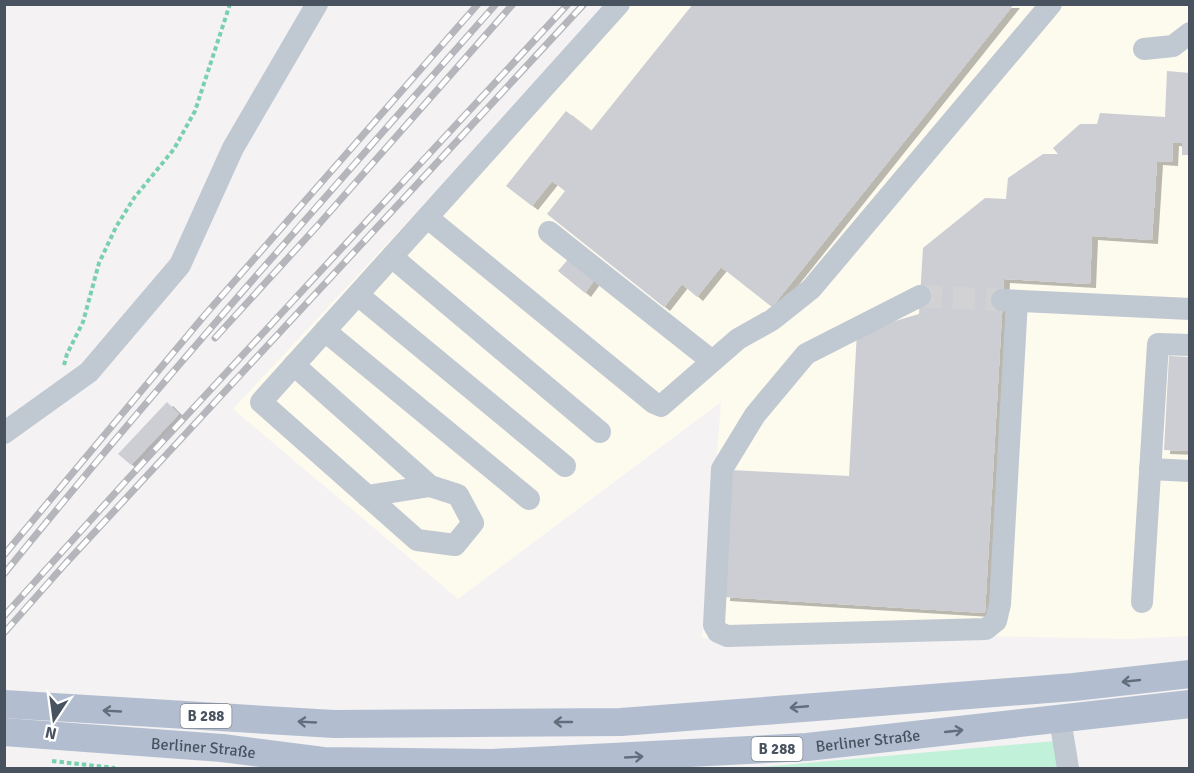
<svg xmlns="http://www.w3.org/2000/svg" width="1194" height="773" font-family="Signika,sans-serif">
<style>
.commercial{fill:#fdfaee}
.green{fill:#c2f1d9}
.building{fill:#ccced4;filter:url(#shadow)}
.lines{fill:none;stroke-linecap:round;stroke-linejoin:round}
.minor-tunnel{stroke:#d2d2d5;stroke-width:22;stroke-dasharray:22 11;stroke-linecap:butt}
.path{stroke:#79d0ae;stroke-width:4;stroke-dasharray:4.5 3;stroke-linecap:butt}
.minor{stroke:#c0c8d1;stroke-width:22}
.major{stroke:#b2bed0;stroke-width:28}
.rail-casing{stroke:#b4b6bc;stroke-width:7}
.rail{stroke:#fff;stroke-width:4.5;stroke-dasharray:14;stroke-linecap:butt}
.oneway{stroke:#636e7c}
.labels{text-anchor:middle;stroke-width:6;stroke-linejoin:round;paint-order:stroke}
.shield{fill:#fff;stroke:#808790;stroke-width:1.5}
.shield-label{font-size:15px;font-weight:bold;fill:#495360}
.street-label{font-size:16px;fill:#495360;stroke:#fff}
</style>
<defs>
<filter id="shadow"><feDropShadow dx="6" dy="4" stdDeviation="0" flood-color="#0004"/></filter>
</defs>
<rect width="100%" height="100%" fill="#f4f2f2"/>
<path class="commercial" d="M607 5H1189V636L1127 639 937 635 702 638 721 402 458 599 233 409 587 29Z"/>
<path class="green" d="M1055 741 1061 768H750Z"/>
<g class="building">
<path d="M693 4H1014L772 307 721 267 697 297 682 284 664 307 547 214 565 191 552 181 532 206 506 186 566 111 591 131Z"/>
<path d="M1167 71 1190 73V155H1182V143L1173 142 1172 162 1157 161 1152 240 1092 236 1090 284 1004 279 985 613 724 597 731 470 849 476 857 332 919 314 923 248 985 198 1006 199 1008 178 1043 154H1058L1053 148 1080 124H1097L1100 113 1165 117Z"/>
<path d="M570 257 596 278 585 293 558 271Z"/>
<path d="M1169 356 1190 357V451L1164 450Z"/>
<path d="M167 402 179 414 131 465 118 454Z"/>
</g>
<g class="lines">
<path class="minor-tunnel" d="M920 296 1002 300"/>
<g class="path">
<path d="M64 365 67 354 83 322 99 263 116 227 134 198 174 149 195 111 230 4"/>
<path d="M52 761 115 768"/>
</g>
<g class="minor">
<path d="M1144 49 1173 46 1190 33"/>
<path d="M428 218 654 403 661 406 738 339 772 320 811 289 1051 4"/>
<path d="M549 232 712 361"/>
<path d="M392 257 600 432"/>
<path d="M358 295 565 466"/>
<path d="M920 296 806 354 755 415 722 469 714 625 718 632 727 636 986 629 996 621 1000 604 1017 301"/>
<path d="M1002 300 1190 309"/>
<path d="M325 331 529 499"/>
<path d="M294 365 430 486"/>
<path d="M4 433 89 372 180 265 233 148 317 4"/>
<path d="M1150 469 1190 471"/>
<path d="M367 496 430 486 458 495 473 523 455 545 417 540 261 402 619 4"/>
<path d="M1142 602 1158 344 1190 345"/>
<path d="M1060 719 1068 768"/>
</g>
<g class="major">
<path d="M4 704 334 724 621 722 1074 687 1190 674"/>
<path id="s1" d="M4 732 222 748 323 761 492 763 807 747 1190 704"/>
</g>
<g class="rail-casing">
<g id="rail">
<path d="M215 338 320 223 513 4"/>
<path d="M4 555 204 316 478 4"/>
<path d="M4 574C162 379 330 192 496 4"/>
<path d="M4 616 125 482 568 4"/>
<path d="M4 633 66 563 584 4"/>
</g>
</g>
<use href="#rail" class="rail"/>
</g>
<defs><path id="oneway-shaft" d="M-6 0H5M1.5-3L5.5 0L1.5 3" fill="none" stroke-width="1.6" stroke-linecap="round" stroke-linejoin="round" transform="scale(1.5)"/></defs>
<g class="oneway">
<use href="#oneway-shaft" transform="translate(1131 681) rotate(174)"/>
<use href="#oneway-shaft" transform="translate(799 707) rotate(175)"/>
<use href="#oneway-shaft" transform="translate(112 711) rotate(-177)"/>
<use href="#oneway-shaft" transform="translate(307 722) rotate(-177)"/>
<use href="#oneway-shaft" transform="translate(563 722) rotate(-180)"/>
<use href="#oneway-shaft" transform="translate(954 731) rotate(-6)"/>
<use href="#oneway-shaft" transform="translate(634 757) rotate(-3)"/>
</g>
<g class="labels">
<g class="shield">
<rect x="180.5" y="704" width="51" height="24" rx="4.5"/>
<rect x="751.5" y="737" width="51" height="24" rx="4.5"/>
</g>
<g class="shield-label">
<text x="206" y="721">B 288</text>
<text x="777" y="754">B 288</text>
</g>
<g class="street-label">
<text dy="6" stroke="none"><textPath href="#s1" startOffset="866">Berliner Straße</textPath></text>
<text dy="6" stroke="none"><textPath href="#s1" startOffset="200">Berliner Straße</textPath></text>
</g>
</g>
<rect width="1194" height="773" fill="none" stroke="#495360" stroke-width="12"/>
<g transform="translate(54 719) rotate(193)" stroke="#ffffff" stroke-width="4.5" paint-order="stroke">
<path d="M0-4.5L10 22L0 15L-10 22Z" fill="#495360"/>
<text y="-9" font-size="16" font-weight="bold" text-anchor="middle" fill="#495360">N</text>
</g>
</svg>
